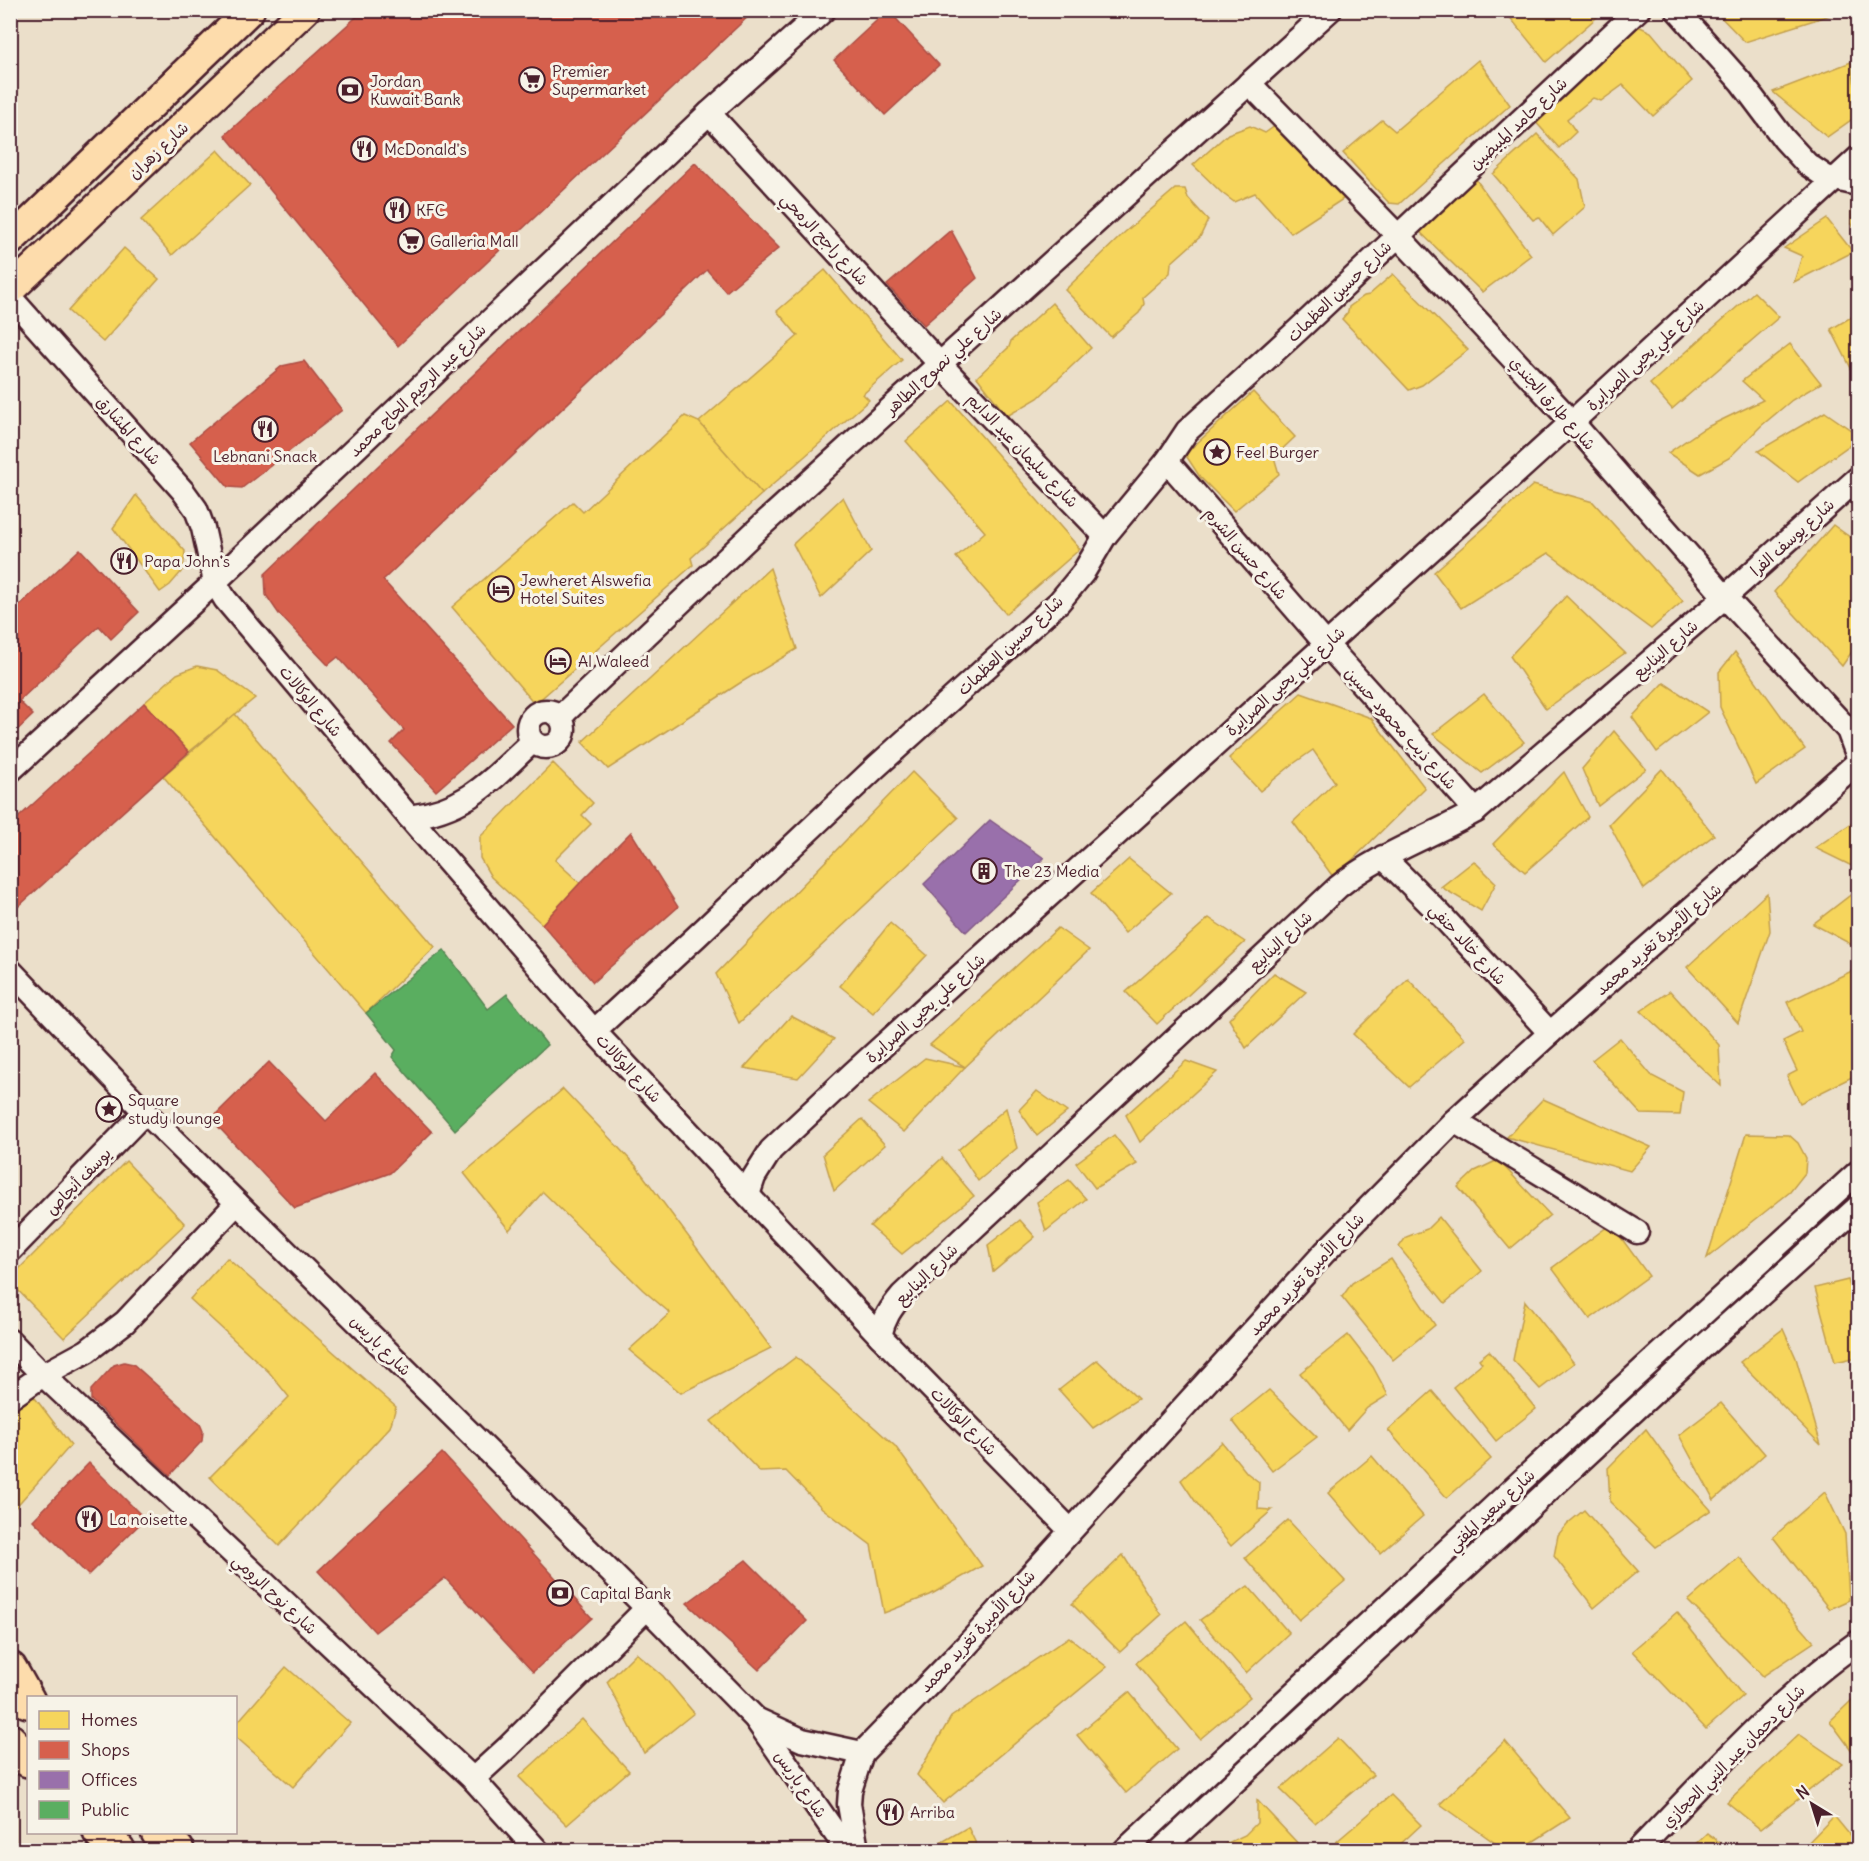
<svg xmlns="http://www.w3.org/2000/svg" width="1869" height="1861" font-family="Delius,'Playpen Sans Arabic',sans-serif">
<style>
.homes{fill:#f6d55c;stroke:#c29e4d;stroke-width:1.5}
.shops{fill:#d6604d;stroke:#ac4c43;stroke-width:1.5}
.offices{fill:#9970ab;stroke:#815885;stroke-width:1.5}
.public{fill:#5aae61;stroke:#558351;stroke-width:1.5}
.lines{fill:none;stroke-linecap:round;stroke-linejoin:round}
.minor-casing{stroke:#4a1f2b;stroke-width:27}
.major-casing{stroke:#4a1f2b;stroke-width:33}
.highway-casing{stroke:#4a1f2b;stroke-width:38}
.minor{stroke:#f7f3e8;stroke-width:22}
.major{stroke:#fddcac;stroke-width:28}
.highway{stroke:#fddcac;stroke-width:33}
.labels{text-anchor:middle;stroke-width:6;stroke-linejoin:round;paint-order:stroke}
.poi-label{font-size:16px;fill:#4a1f2b;stroke:#f7f3e8;text-anchor:start}
.street-label{font-size:16px;fill:#4a1f2b;stroke:#f7f3e8}
</style>
<rect width="100%" height="100%" fill="#ebdfca"/>
<filter id="ink" filterUnits="userSpaceOnUse"><feTurbulence type="fractalNoise" baseFrequency=".0167" numOctaves="2"/><feDisplacementMap in="SourceGraphic" scale="12" xChannelSelector="R" yChannelSelector="G"/><feConvolveMatrix kernelMatrix="1 2 1 2 8 2 1 2 1" color-interpolation-filters="sRGB"/></filter>
<g filter="url(#ink)">
<g class="homes">
<path d="M1504 10H1605L1546 62Z"/>
<path d="M1714 10H1846L1745 42Z"/>
<path d="M1638 26 1651 32 1692 81 1653 116 1623 85 1601 101 1593 98 1567 119 1576 132 1559 148 1533 119Z"/>
<path d="M1478 60 1510 105 1399 204 1389 203 1343 153 1382 120 1395 131Z"/>
<path d="M1851 62 1858 103V115L1827 137 1773 92Z"/>
<path d="M1278 124 1346 197 1291 233 1255 193 1234 202 1222 193 1193 165 1228 134 1250 126 1265 133Z"/>
<path d="M1537 134 1579 179 1585 207 1553 235 1539 217 1533 220 1493 174Z"/>
<path d="M218 150 250 185 172 255 141 220Z"/>
<path d="M1475 178 1531 255 1482 292 1418 230Z"/>
<path d="M1175 189H1185L1188 198 1208 220 1200 237 1171 263 1170 273 1143 297 1144 304 1139 313 1111 337 1065 290 1125 232Z"/>
<path d="M1852 202 1858 209V237L1851 222Z"/>
<path d="M1827 219 1853 252 1794 282 1802 256 1784 248Z"/>
<path d="M124 248 159 279 103 342 68 311Z"/>
<path d="M825 270 902 360 863 394 869 400 762 494 699 422 798 336 777 311Z"/>
<path d="M1393 274 1468 350 1422 385 1409 390 1342 319 1348 312 1349 307 1364 296 1369 295Z"/>
<path d="M1754 292 1779 317 1672 409 1650 384Z"/>
<path d="M1052 303 1091 348 1038 398 1007 416 977 377 1009 347 1011 341Z"/>
<path d="M1858 313V382L1831 329Z"/>
<path d="M1790 344 1821 383 1792 400 1761 426 1729 458 1700 474 1668 453 1703 429 1763 400 1742 381Z"/>
<path d="M1253 392 1295 437 1274 457 1279 474 1234 511 1200 477 1185 454Z"/>
<path d="M951 401 1080 549 1006 614 956 557 985 532 906 441Z"/>
<path d="M1825 412 1858 435V439L1798 482 1758 451Z"/>
<path d="M685 416 699 422 762 494 691 558 693 565 535 704 452 607 573 502 583 512Z"/>
<path d="M1533 485 1593 502 1683 601 1651 629 1548 553 1461 608 1434 572Z"/>
<path d="M136 495 185 551 183 570 170 585 160 592 113 528Z"/>
<path d="M843 497 871 551 821 598 793 544Z"/>
<path d="M1833 525 1858 543V643L1842 666 1774 592Z"/>
<path d="M770 568 797 649 740 683 608 769 582 742Z"/>
<path d="M1566 596 1625 653 1546 709 1510 656Z"/>
<path d="M1735 652 1805 749 1756 784 1720 707 1719 672Z"/>
<path d="M197 666 217 670 255 698 189 752 144 703 177 674Z"/>
<path d="M1664 683 1708 712 1657 752 1632 717Z"/>
<path d="M1301 693 1371 718 1425 788 1334 878 1293 822 1335 782 1313 750 1293 764 1260 791 1229 758Z"/>
<path d="M1484 694 1524 742 1482 773 1433 734Z"/>
<path d="M235 714 435 947 366 1013 163 776Z"/>
<path d="M1614 731 1646 769 1598 806 1582 769Z"/>
<path d="M553 763 593 803 582 815 591 824 555 860 580 883 542 924 491 877 480 858V837Z"/>
<path d="M1662 769 1714 835 1644 889 1609 824Z"/>
<path d="M912 772 958 818 739 1023 716 974Z"/>
<path d="M1564 772 1588 817 1525 872 1493 844Z"/>
<path d="M1858 819V869L1815 848Z"/>
<path d="M1129 859 1171 893 1125 933 1091 893Z"/>
<path d="M1474 861 1496 883 1481 911 1441 887Z"/>
<path d="M1857 890 1858 892V948L1813 924Z"/>
<path d="M1767 893 1770 931 1738 1023 1687 967Z"/>
<path d="M1209 918 1245 942 1157 1024 1126 992Z"/>
<path d="M890 923 927 955 873 1013 840 986Z"/>
<path d="M1058 928 1089 950 965 1067 930 1045Z"/>
<path d="M1858 968V1074L1800 1103 1787 1076 1797 1071 1783 1041 1801 1032 1787 1002Z"/>
<path d="M1274 973 1306 992 1246 1048 1229 1019Z"/>
<path d="M1408 979 1465 1039 1409 1087 1353 1034Z"/>
<path d="M1670 991 1719 1045 1721 1086 1641 1011Z"/>
<path d="M791 1016 834 1039 798 1078 744 1068Z"/>
<path d="M1620 1038 1652 1076 1683 1092 1680 1115 1641 1114 1592 1060Z"/>
<path d="M925 1058 965 1067 904 1132 868 1103Z"/>
<path d="M1186 1061 1217 1072 1140 1142 1126 1115Z"/>
<path d="M563 1089 636 1166 771 1348 681 1393 629 1350 670 1313 643 1290 543 1192 509 1230 464 1173Z"/>
<path d="M1037 1091 1067 1112 1037 1136 1019 1110Z"/>
<path d="M1543 1099 1651 1147 1630 1171 1507 1137Z"/>
<path d="M1006 1108 1017 1148 978 1181 958 1150Z"/>
<path d="M862 1119 885 1145 834 1191 823 1154Z"/>
<path d="M1746 1134 1789 1135 1798 1143 1806 1158 1805 1173 1790 1192 1707 1258Z"/>
<path d="M1114 1135 1137 1164 1095 1188 1076 1163Z"/>
<path d="M942 1158 974 1196 902 1254 870 1226Z"/>
<path d="M1498 1160 1550 1215 1510 1249 1458 1187 1475 1171Z"/>
<path d="M126 1161 185 1224 64 1338 10 1282V1278Z"/>
<path d="M1069 1180 1086 1199 1046 1231 1037 1202Z"/>
<path d="M1439 1217 1482 1271 1445 1303 1399 1247 1406 1237 1427 1229Z"/>
<path d="M1020 1220 1035 1237 993 1272 988 1245Z"/>
<path d="M1611 1224 1649 1276 1590 1319 1552 1268Z"/>
<path d="M227 1258 396 1407 390 1427 279 1546 210 1477 289 1397 269 1372 190 1299Z"/>
<path d="M1391 1259 1435 1325 1393 1360 1342 1297 1352 1283Z"/>
<path d="M1848 1280 1858 1312V1357L1835 1362 1815 1288Z"/>
<path d="M1525 1301 1574 1363 1540 1389 1513 1360Z"/>
<path d="M1783 1329 1796 1358 1821 1445 1740 1362Z"/>
<path d="M1348 1335 1373 1367 1388 1395 1367 1408 1347 1430 1300 1373Z"/>
<path d="M1489 1351 1536 1409 1496 1441 1453 1387 1482 1363 1479 1359Z"/>
<path d="M796 1357 895 1446 982 1566 930 1595 884 1613 871 1545 822 1508 786 1471 760 1472 711 1421Z"/>
<path d="M1097 1360 1138 1399 1093 1428 1059 1390Z"/>
<path d="M1269 1390 1317 1437 1272 1471 1232 1420Z"/>
<path d="M1432 1391 1491 1459 1447 1498 1388 1430Z"/>
<path d="M32 1394 71 1445 13 1510 10 1508V1410Z"/>
<path d="M1721 1403 1765 1454 1714 1500 1679 1435Z"/>
<path d="M1646 1429 1677 1472 1711 1510 1656 1547 1610 1502 1608 1468Z"/>
<path d="M1222 1442 1247 1473 1259 1482 1258 1509 1272 1510 1231 1546 1195 1501 1181 1480Z"/>
<path d="M1372 1456 1423 1516 1380 1553 1328 1493Z"/>
<path d="M1825 1492 1845 1534 1849 1600 1829 1609 1773 1537Z"/>
<path d="M1584 1510 1638 1571 1594 1608 1554 1556 1558 1535 1567 1524Z"/>
<path d="M1288 1520 1345 1581 1299 1620 1245 1558Z"/>
<path d="M1123 1555 1161 1615 1120 1652 1072 1604Z"/>
<path d="M1739 1557 1814 1642 1763 1676 1688 1601Z"/>
<path d="M1248 1586 1289 1633 1246 1673 1200 1620Z"/>
<path d="M1677 1612 1743 1696 1706 1729 1632 1651Z"/>
<path d="M1186 1621 1250 1697 1200 1739 1136 1663Z"/>
<path d="M1069 1637 1107 1667 943 1803 917 1775 951 1717Z"/>
<path d="M636 1653 663 1676 694 1713 644 1753 607 1682Z"/>
<path d="M286 1667 350 1723 293 1787 236 1737V1724Z"/>
<path d="M1129 1692 1177 1749 1126 1793 1077 1735Z"/>
<path d="M1853 1699 1858 1704V1759L1830 1721Z"/>
<path d="M582 1719 629 1771 567 1825 519 1777Z"/>
<path d="M1799 1734 1843 1764 1760 1829 1727 1802Z"/>
<path d="M1338 1738 1373 1775 1315 1823 1280 1789Z"/>
<path d="M1505 1741 1570 1818 1520 1850H1505L1440 1804Z"/>
<path d="M1391 1795 1421 1825 1394 1850H1343L1336 1842Z"/>
<path d="M1257 1800 1304 1850H1222L1219 1847 1245 1835 1257 1823Z"/>
<path d="M1834 1816 1858 1845V1850H1801Z"/>
<path d="M968 1827 979 1850H928Z"/>
<path d="M1707 1833 1730 1850H1689Z"/>
</g>
<g class="shops">
<path d="M364 10H751L753 12 398 346 225 135Z"/>
<path d="M888 10 939 65 885 115 834 60Z"/>
<path d="M695 163 779 248 726 292 707 270 383 580 512 724 436 791 391 743 404 730 338 657 328 665 279 614 266 595 265 574Z"/>
<path d="M951 230 977 278 924 325 887 285Z"/>
<path d="M304 361 342 410 242 488 228 487 190 442 282 366Z"/>
<path d="M80 549 139 612 111 639 99 626 19 701 33 715 10 737V614Z"/>
<path d="M144 703 189 752 10 914V825Z"/>
<path d="M631 832 678 907 593 982 542 924 580 883Z"/>
<path d="M269 1062 326 1121 375 1073 432 1132 390 1173 295 1208 211 1119Z"/>
<path d="M124 1362 133 1364 200 1424 203 1431 202 1441 170 1475 91 1400V1390L114 1365Z"/>
<path d="M442 1453 592 1618 533 1672 445 1578 375 1632 318 1571Z"/>
<path d="M89 1463 145 1519 88 1575 33 1520Z"/>
<path d="M746 1560 807 1621 759 1670 687 1603Z"/>
</g>
<path class="offices" d="M990 820 1044 858 966 932 924 884Z"/>
<path class="public" d="M444 950 488 1009 507 994 547 1045 455 1130 392 1057 396 1050 366 1013Z"/>
<g class="lines">
<g class="minor-casing">
<g id="minor">
<path d="M1677 10 1741 82 1784 139 1807 164 1826 177 1858 184"/>
<path d="M1249 83 1397 235 1572 422 1725 597 1848 730 1858 757"/>
<path d="M709 113 940 364 1105 536"/>
<path d="M10 297 183 491 196 509 203 528 215 582 225 599 409 817 594 1031 880 1336 1070 1530"/>
<path d="M1167 461 1326 644 1476 811"/>
<circle cx="546" cy="729" r="18"/>
<path d="M560 717 762 525 1330 10"/>
<path d="M10 771 215 582 709 113 824 10"/>
<path d="M409 817C468 810 491 780 532 742"/>
<path d="M1383 857 1440 914 1550 1033"/>
<path d="M10 970 145 1112 647 1608 755 1718 847 1850"/>
<path d="M594 1031 696 937 876 767 1059 602 1083 573 1105 536 1167 461 1187 431 1298 330 1638 10"/>
<path d="M1454 1121 1637 1232"/>
<path d="M748 1195 754 1177 771 1150 853 1073 1572 422 1858 158"/>
<path d="M10 1251 145 1112"/>
<path d="M880 1336C884 1318 891 1308 902 1295L1338 887C1379 854 1430 837 1476 811L1725 597 1858 478"/>
<path d="M10 1341 43 1375 473 1779 537 1850"/>
<path d="M10 1398 43 1375 87 1351 125 1322 237 1203"/>
<path d="M756 1719 802 1740 862 1753"/>
<path d="M473 1779 508 1747 647 1608"/>
<path d="M857 1850 849 1804 850 1791 862 1753 967 1645 1324 1253 1454 1121 1550 1033 1858 762"/>
<path d="M1125 1850 1560 1445 1858 1172"/>
<path d="M1161 1850 1704 1346 1858 1207"/>
<path d="M1638 1850C1708 1778 1776 1700 1858 1642"/>
</g>
</g>
<g class="major-casing">
<g id="major">
<path d="M10 241 250 10"/>
<path d="M10 290 305 10"/>
</g>
</g>
<g class="highway-casing">
<g id="highway">
<path d="M10 1669 28 1701"/>
<path d="M10 1741 28 1760"/>
<path d="M100 1832 118 1850"/>
<path d="M158 1832 177 1850"/>
</g>
</g>
<use href="#minor" class="minor"/>
<use href="#major" class="major"/>
<use href="#highway" class="highway"/>
</g>
</g>
<defs>
<g id="supermarket-ring" transform="scale(1.35)"><circle r="9.5" fill="#f7f3e8" stroke="#4a1f2b" stroke-width="1.5"/><path d="M-6-5.5h2.5l.6 2H6L4.5 2H-2.5L-4.4-4H-6ZM-1.5 3.2a1.3 1.3 0 1 0 .1 0ZM3 3.2a1.3 1.3 0 1 0 .1 0Z" fill="#4a1f2b"/></g>
<g id="bank-ring" transform="scale(1.35)"><circle r="9.5" fill="#f7f3e8" stroke="#4a1f2b" stroke-width="1.5"/><path d="M-6-4H6V4H-6ZM0-2.3a2.3 2.3 0 1 0 0 4.6a2.3 2.3 0 1 0 0-4.6Z" fill="#4a1f2b"/></g>
<g id="restaurant-ring" transform="scale(1.35)"><circle r="9.5" fill="#f7f3e8" stroke="#4a1f2b" stroke-width="1.5"/><path d="M-5-6h1v4h1v-4h1v4h1v-4h1v5L-1.5 .5V6h-2V.5L-5-1ZM5-6V6H3V1.5H1.5Q1.5-4 5-6Z" fill="#4a1f2b"/></g>
<g id="sight-ring" transform="scale(1.35)"><circle r="9.5" fill="#f7f3e8" stroke="#4a1f2b" stroke-width="1.5"/><path d="M0-6L1.8-2.2L6-1.7L2.9 1.2L3.7 5.4L0 3.3L-3.7 5.4L-2.9 1.2L-6-1.7L-1.8-2.2Z" fill="#4a1f2b"/></g>
<g id="hotel-ring" transform="scale(1.35)"><circle r="9.5" fill="#f7f3e8" stroke="#4a1f2b" stroke-width="1.5"/><path d="M-6-4.5h1.5V1H6V5H4.5V3h-9V5H-6ZM-4 0a1.8 1.8 0 1 1 3.6 0ZM.5 0V-2.5h3Q6-2.5 6 0Z" fill="#4a1f2b"/></g>
<g id="building-ring" transform="scale(1.35)"><circle r="9.5" fill="#f7f3e8" stroke="#4a1f2b" stroke-width="1.5"/><path d="M-4-6H4V6H1V3H-1V6H-4ZM-2.5-4.3h1.7v1.8h-1.7ZM.8-4.3h1.7v1.8H.8ZM-2.5-1h1.7V.8h-1.7ZM.8-1h1.7V.8H.8Z" fill="#4a1f2b"/></g>
</defs>
<g fill-rule="evenodd">
<use href="#supermarket-ring" x="532" y="80"/>
<use href="#bank-ring" x="350" y="90"/>
<use href="#restaurant-ring" x="364" y="149"/>
<use href="#restaurant-ring" x="397" y="210"/>
<use href="#supermarket-ring" x="411" y="241"/>
<use href="#restaurant-ring" x="265" y="429"/>
<use href="#sight-ring" x="1217" y="452"/>
<use href="#restaurant-ring" x="124" y="561"/>
<use href="#hotel-ring" x="501" y="589"/>
<use href="#hotel-ring" x="558" y="661"/>
<use href="#building-ring" x="984" y="871"/>
<use href="#sight-ring" x="109" y="1109"/>
<use href="#restaurant-ring" x="89" y="1519"/>
<use href="#bank-ring" x="560" y="1593"/>
<use href="#restaurant-ring" x="890" y="1812"/>
</g>
<g class="labels">
<g class="poi-label">
<text x="552" y="77">Premier<tspan x="552" dy="18">Supermarket</tspan></text>
<text x="370" y="87">Jordan<tspan x="370" dy="18">Kuwait Bank</tspan></text>
<text x="384" y="155">McDonald's</text>
<text x="416" y="216">KFC</text>
<text x="430" y="247">Galleria Mall</text>
<text x="1236" y="458">Feel Burger</text>
<text x="265" y="462" text-anchor="middle">Lebnani Snack</text>
<text x="144" y="567">Papa John's</text>
<text x="520" y="586">Jewheret Alswefia<tspan x="520" dy="18">Hotel Suites</tspan></text>
<text x="578" y="667">Al Waleed</text>
<text x="1004" y="877">The 23 Media</text>
<text x="128" y="1106">Square<tspan x="128" dy="18">study lounge</tspan></text>
<text x="109" y="1525">La noisette</text>
<text x="580" y="1599">Capital Bank</text>
<text x="910" y="1818">Arriba</text>
</g>
<g class="street-label">
<text transform="translate(1518 123) rotate(-43)" y="6">شارع حامد المبيضين</text>
<text transform="translate(158 150) rotate(-43)" y="6">شارع زهران</text>
<text transform="translate(825 239) rotate(47)" y="6">شارع راجح الرمحي</text>
<text transform="translate(1339 291) rotate(-44)" y="6">شارع حسين العظمات</text>
<text transform="translate(1645 355) rotate(-43)" y="6">شارع علي يحيى الصرايرة</text>
<text transform="translate(943 361) rotate(-42)" y="6">شارع علي نصوح الطاهر</text>
<text transform="translate(417 390) rotate(-44)" y="6">شارع عبد الرحيم الحاج محمد</text>
<text transform="translate(1553 403) rotate(48)" y="6">شارع طارق الجندي</text>
<text transform="translate(129 430) rotate(48)" y="6">شارع المشارق</text>
<text transform="translate(1023 450) rotate(46)" y="6">شارع سليمان عبد الدايم</text>
<text transform="translate(1792 537) rotate(-42)" y="6">شارع يوسف الفرا</text>
<text transform="translate(1246 553) rotate(49)" y="6">شارع حسن الشرم</text>
<text transform="translate(1010 645) rotate(-43)" y="6">شارع حسين العظمات</text>
<text transform="translate(1665 649) rotate(-41)" y="6">شارع الينابيع</text>
<text transform="translate(1285 681) rotate(-42)" y="6">شارع علي يحيى الصرايرة</text>
<text transform="translate(311 701) rotate(50)" y="6">شارع الوكالات</text>
<text transform="translate(1401 728) rotate(48)" y="6">شارع ذيب محمود حسين</text>
<text transform="translate(1658 939) rotate(-41)" y="6">شارع الأميرة تغريد محمد</text>
<text transform="translate(1280 941) rotate(-43)" y="6">شارع الينابيع</text>
<text transform="translate(1468 944) rotate(47)" y="6">شارع خالد حنفي</text>
<text transform="translate(925 1008) rotate(-42)" y="6">شارع علي يحيى الصرايرة</text>
<text transform="translate(629 1068) rotate(47)" y="6">شارع الوكالات</text>
<text transform="translate(78 1181) rotate(-46)" y="6">يوسف أنجاص</text>
<text transform="translate(926 1274) rotate(-44)" y="6">شارع الينابيع</text>
<text transform="translate(1306 1274) rotate(-47)" y="6">شارع الأميرة تغريد محمد</text>
<text transform="translate(381 1345) rotate(45)" y="6">شارع باريس</text>
<text transform="translate(964 1421) rotate(46)" y="6">شارع الوكالات</text>
<text transform="translate(1491 1510) rotate(-43)" y="6">شارع سعيد المفتي</text>
<text transform="translate(275 1594) rotate(43)" y="6">شارع نوح الرومي</text>
<text transform="translate(977 1631) rotate(-47)" y="6">شارع الأميرة تغريد محمد</text>
<text transform="translate(1733 1756) rotate(-45)" y="6">شارع دحمان عبد النبي الحجازي</text>
<text transform="translate(801 1784) rotate(55)" y="6">شارع باريس</text>
</g>
</g>
<rect width="1869" height="1861" fill="none" stroke="#f7f3e8" stroke-width="36"/>
<rect x="18" y="18" width="1833" height="1825" fill="none" stroke="#4a1f2b" stroke-width="2" filter="url(#ink)"/>
<rect x="27" y="1696" width="210" height="138" fill="#f7f3e8" stroke="#b29e9c" stroke-width="1.5"/>
<rect x="39" y="1711" width="30" height="18" fill="#f6d55c" stroke="#b29e9c" stroke-width="1.5"/>
<text x="81" y="1726" font-size="18" fill="#4a1f2b">Homes</text>
<rect x="39" y="1741" width="30" height="18" fill="#d6604d" stroke="#b29e9c" stroke-width="1.5"/>
<text x="81" y="1756" font-size="18" fill="#4a1f2b">Shops</text>
<rect x="39" y="1771" width="30" height="18" fill="#9970ab" stroke="#b29e9c" stroke-width="1.5"/>
<text x="81" y="1786" font-size="18" fill="#4a1f2b">Offices</text>
<rect x="39" y="1801" width="30" height="18" fill="#5aae61" stroke="#b29e9c" stroke-width="1.5"/>
<text x="81" y="1816" font-size="18" fill="#4a1f2b">Public</text>
<g transform="translate(1812 1804) rotate(322)" stroke="#f7f3e8" stroke-width="4.5" paint-order="stroke">
<path d="M0-4.5L10 22L0 15L-10 22Z" fill="#4a1f2b"/>
<text y="-9" font-size="16" font-weight="bold" text-anchor="middle" fill="#4a1f2b">N</text>
</g>
</svg>
